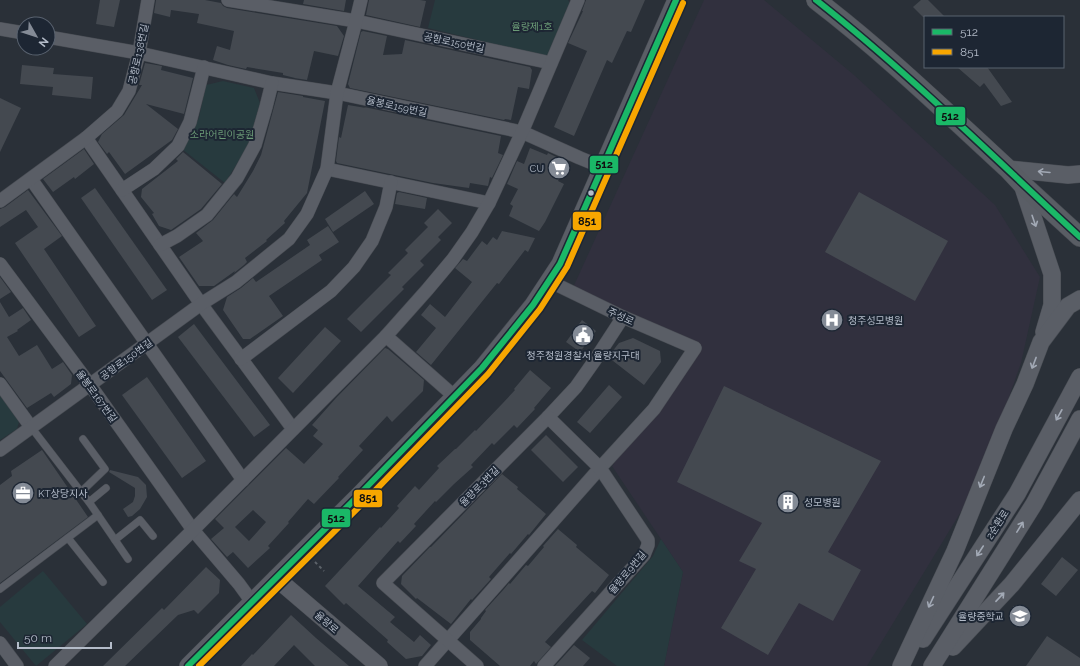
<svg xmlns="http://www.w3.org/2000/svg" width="1080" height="666" font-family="Raleway,'Noto Sans KR',sans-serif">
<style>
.medical{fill:#31303e}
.green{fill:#273a3e}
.building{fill:#444950;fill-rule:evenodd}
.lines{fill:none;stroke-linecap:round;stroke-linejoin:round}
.service-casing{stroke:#484c53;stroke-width:8}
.minor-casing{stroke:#484c53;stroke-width:14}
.tertiary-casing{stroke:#484c53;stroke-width:18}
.secondary-casing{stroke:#484c53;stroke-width:20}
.path{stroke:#5d636a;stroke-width:2;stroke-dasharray:3 3;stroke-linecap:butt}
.service{stroke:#5a5e66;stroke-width:7}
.minor{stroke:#5a5e66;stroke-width:13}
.tertiary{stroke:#5a5e66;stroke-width:17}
.secondary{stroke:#595d64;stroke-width:19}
.bus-1-casing{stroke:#1d2633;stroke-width:9}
.bus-2-casing{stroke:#1d2633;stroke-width:9}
.bus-1{stroke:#1ab867;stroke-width:6}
.bus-2{stroke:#f7a600;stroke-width:6}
.oneway{stroke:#a2a9b5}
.bus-dot{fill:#b4bcc9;stroke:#1d2633;stroke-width:1.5}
.labels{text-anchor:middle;stroke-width:4;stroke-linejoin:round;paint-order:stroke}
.park-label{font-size:10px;fill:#6b9a76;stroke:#1d2633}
.street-label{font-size:10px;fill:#b4bcc9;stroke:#1d2633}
.poi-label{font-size:10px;fill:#b4bcc9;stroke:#1d2633;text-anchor:start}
.line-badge{stroke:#1d2633;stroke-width:1.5}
.pale-badge-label{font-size:11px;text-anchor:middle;font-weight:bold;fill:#111}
</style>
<rect width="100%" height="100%" fill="#2a3038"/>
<path class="medical" d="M704 0H764L854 75 995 205 1040 277 1021 363 979 482 867 666H664L683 572 612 466 695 348 571 292Z"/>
<g class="green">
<path d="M435 0H568L570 3 548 57 428 28Z"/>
<path d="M223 81 254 88 260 103 248 146 225 183 182 149 192 134 199 117 206 85Z"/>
<path d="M0 395 19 422 17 429 0 440Z"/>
<path d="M661 539 683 572 664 666H617L582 640 653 556Z"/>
<path d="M43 571 87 624 36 666 0 622V607Z"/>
</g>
<g class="building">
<path d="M100 0H120L114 27 96 24Z"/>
<path d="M156 0H205L221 3 223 6 227 8 337 26 344 36 338 56 314 51 307 80 294 78H295L283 75V73L247 67 246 69 228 65 213 60 217 46 230 50 234 31 197 23 199 14 171 10 170 17 154 13Z"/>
<path d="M304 0H346L344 11 303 4Z"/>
<path d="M369 0H420L426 1 420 27 366 15Z"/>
<path d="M586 0H645L631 32 627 31 612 63 607 60 574 136 554 127 587 51 568 43 583 11H582Z"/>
<path d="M921 0H928L945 17H923L913 7Z"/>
<path d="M363 31 387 36 383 55 402 54 405 40 530 67 532 70 529 89 518 87 511 120 505 119 504 120 350 88 348 84 361 32Z"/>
<path d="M145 63 162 66 161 70 193 78 184 114 146 104 178 129 172 140 125 174 109 152 107 154 98 142 102 134 124 115 142 85H139Z"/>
<path d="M22 65 54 68 53 74 93 77 91 99 52 95 53 87 20 84Z"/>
<path d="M957 67H987L1012 102 1001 106 984 83 980 87Z"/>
<path d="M278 92 303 96V97L325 101 307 193 284 221 285 223 266 240 267 241 245 258 247 262 244 265 234 273 235 271 214 286H199L179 257 203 241 196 233 213 220 234 194 237 197 253 171 261 155Z"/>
<path d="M0 98 21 108 0 152Z"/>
<path d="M348 105 366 108 364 107 501 136 498 153 503 155 492 178 490 177 488 186 470 183 469 188 433 183 337 163 336 161 339 137 341 138Z"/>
<path d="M530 148 547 155 548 153 567 162 558 181 564 184 545 222 539 231 509 216 513 206 510 204 518 189 507 184 517 161 524 164Z"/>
<path d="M84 149 94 164 75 179 74 177 53 192 43 179Z"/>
<path d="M183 152 222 184 201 209 171 230 159 226 152 214 154 213 141 197 142 189 178 161 176 159Z"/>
<path d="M95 188 167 290 152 300 81 198Z"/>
<path d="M28 190 62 236 44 249 96 326 79 337 15 243 38 227 26 210 0 227V209L5 207Z"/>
<path d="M365 191 374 204 333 232 325 219Z"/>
<path d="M399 192 427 198 425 209 395 204 397 193Z"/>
<path d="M859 192 948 241 915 301 825 252Z"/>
<path d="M438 209 452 223 438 237 441 240 420 261 424 265 402 287 404 289 361 332 347 319 391 275 388 273 408 253 405 250 428 227 424 223Z"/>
<path d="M328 226 339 242 319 255 322 260 269 296 283 316 250 339H243L223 310 227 297 241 288 253 278 256 282 310 245 307 240Z"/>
<path d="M502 231 535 238 528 252 525 250 499 284 497 283 431 365 416 352 436 328 421 315 430 304 445 317 472 282 455 268 463 259 467 261 482 241 487 245 493 237 497 240Z"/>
<path d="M0 277 11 292 0 299Z"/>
<path d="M0 302 9 317 23 308 31 320 17 330 18 331 7 337 19 356 37 345 52 369 63 362 72 375 71 384 54 397 51 393 27 408 0 371Z"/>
<path d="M582 320 596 331 580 352 566 342Z"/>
<path d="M194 324 270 425 254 437 178 337Z"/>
<path d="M325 327 341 341 293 393 278 378Z"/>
<path d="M633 338 660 351 661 362 644 385 608 357 619 343Z"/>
<path d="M385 348 388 349 424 380 423 391 392 422 387 416 359 446 363 450 338 477 339 478 314 504 308 499 288 522 289 523 268 546 270 548 248 568 233 552 227 557 211 539 224 528 215 519 286 448 304 464 323 444 313 436 318 430 312 425 336 398ZM253 510 266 522 249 541 235 527Z"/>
<path d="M530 370 551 388 534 408 535 409 517 428 514 425 494 445 492 443 471 465 473 467 454 484 436 502 435 501 414 524 416 526 400 543 398 541 358 586 395 617 390 622 414 642 420 635 431 645 422 656 406 659 387 642 388 640 346 603 344 605 325 586 380 527 381 528 399 508 397 506 415 486 419 490 439 468 437 466 455 449H456L475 430 476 431 502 404 515 390 514 389Z"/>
<path d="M147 377 206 461 182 478 122 395Z"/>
<path d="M609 385 622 397 590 433 577 422Z"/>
<path d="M724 386 881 461 828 552 861 570 833 621 799 603 768 655 721 628 756 569 739 561 762 523 677 482Z"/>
<path d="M546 435 578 467 563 482 531 450Z"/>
<path d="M42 450 88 517 0 583V485L12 476 11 471Z"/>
<path d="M110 470 138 477 146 485 147 497 140 509 132 516 128 517 123 509 133 502 135 496V488L109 472Z"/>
<path d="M502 474 518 487 517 489 546 514 529 535 528 534 511 554 510 553 489 577 491 579 472 600 471 599 451 624 417 598 416 599 401 584 402 576 430 547H431Z"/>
<path d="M558 529 577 545 576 547 609 575 595 593 592 591 545 642 551 647 536 664 534 661 530 666H500L470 640V632L481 619V618L486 611 485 610 504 589 509 583 510 584 526 565 528 566 544 547 543 546Z"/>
<path d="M1062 557 1078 570 1056 596 1041 584Z"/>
<path d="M206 567 220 580 219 593 198 614 194 610 178 615 125 666H103L162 608 164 610Z"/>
<path d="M291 615 316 638 349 666H315L294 645 274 666H241L252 654 253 655Z"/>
<path d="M1047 636 1080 658V666H1026Z"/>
<path d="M574 645 590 658 583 666H555Z"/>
</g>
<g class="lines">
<g class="service-casing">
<g id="service">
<path d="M31 427 81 492 105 469 83 439"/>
<path d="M81 492 89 502 106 488"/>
<path d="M89 502 128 559"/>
<path d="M68 538 103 582"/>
<path d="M115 540 140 520 153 536"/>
<path d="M0 589 98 515"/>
</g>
</g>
<g class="minor-casing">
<g id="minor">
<path d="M228 0 356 21 551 63"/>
<path d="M0 29 24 33"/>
<path d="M48 37 139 53 272 83 337 93 522 132 580 158 602 167"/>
<path d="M86 138 201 304 293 429"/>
<path d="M327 169 489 203"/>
<path d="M31 179 243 480"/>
<path d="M122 190 154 169 178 146 190 122 204 67"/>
<path d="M0 201 86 138 117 111 129 91 139 53 148 0"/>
<path d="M160 245 177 236 207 215 237 178 255 145 266 107 272 83"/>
<path d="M0 264 90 385 193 530 239 584 252 602"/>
<path d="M386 336 454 396"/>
<path d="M241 359 331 291 354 267 372 241 386 207 391 182"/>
<path d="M0 384 31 427"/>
<path d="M0 450 201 304 236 282 289 239 307 214 327 169 337 93 356 21 361 0"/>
<path d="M0 643 17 666"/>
<path d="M55 666 193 530 386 336 427 290 453 259 472 232 489 203 522 132 578 0"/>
<path d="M425 666 600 468 654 409 695 348 623 317 549 281"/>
<path d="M477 666 383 583 548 417 576 387 595 360 623 317"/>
<path d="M544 666 644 555 648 545V540L600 468 548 417"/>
</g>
</g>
<g class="tertiary-casing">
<g id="tertiary">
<path d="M1008 169 1068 175 1080 174"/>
<path d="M1022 184 1052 274V305L1044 332"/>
<path d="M276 578 379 666"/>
<path d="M923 639 1017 494 1080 377"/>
<path d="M953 647 1012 584 1080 500"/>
<path d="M188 666 360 494 482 368 533 305 560 264 676 0"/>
<path d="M901 666 955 551 1004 429 1025 384 1041 342 1068 306 1080 299"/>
<path d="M932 666 1034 504 1080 419"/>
</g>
</g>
<g class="secondary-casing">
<path id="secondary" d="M816 0C884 52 945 111 1008 169L1022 184 1080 237"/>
</g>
<path class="path" d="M315 562 324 571"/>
<use href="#service" class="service"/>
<use href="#minor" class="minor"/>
<use href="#tertiary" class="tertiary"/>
<use href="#secondary" class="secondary"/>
<g class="bus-1-casing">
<g id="bus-1">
<path d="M816 0C909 73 993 157 1080 237"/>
<path d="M188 666 360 494 482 368 533 305 560 264 676 0"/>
</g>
</g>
<g class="bus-2-casing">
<path id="bus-2" d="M199 666 366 500 488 374 540 309 567 267 683 3"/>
</g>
<use href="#bus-1" class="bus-1"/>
<use href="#bus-2" class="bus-2"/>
</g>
<defs><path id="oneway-shaft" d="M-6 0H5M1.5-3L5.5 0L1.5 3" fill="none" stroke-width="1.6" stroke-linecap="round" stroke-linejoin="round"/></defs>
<g class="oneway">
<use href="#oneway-shaft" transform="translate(1044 172) rotate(-175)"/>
<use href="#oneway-shaft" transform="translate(1034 221) rotate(71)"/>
<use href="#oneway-shaft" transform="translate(1034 363) rotate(111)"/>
<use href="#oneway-shaft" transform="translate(1059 415) rotate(119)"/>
<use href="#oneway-shaft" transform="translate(982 482) rotate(112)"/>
<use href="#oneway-shaft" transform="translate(1020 527) rotate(-58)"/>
<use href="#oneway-shaft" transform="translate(980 551) rotate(123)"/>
<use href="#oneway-shaft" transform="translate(1000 597) rotate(-47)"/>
<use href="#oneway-shaft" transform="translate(931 602) rotate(115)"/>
</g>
<defs>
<g id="supermarket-disc" transform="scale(1.15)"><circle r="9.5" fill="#848b96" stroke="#1d2633"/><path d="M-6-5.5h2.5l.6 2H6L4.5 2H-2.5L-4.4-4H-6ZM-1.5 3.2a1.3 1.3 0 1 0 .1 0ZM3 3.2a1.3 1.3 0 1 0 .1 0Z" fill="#fff"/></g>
<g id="hospital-disc" transform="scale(1.15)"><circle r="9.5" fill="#848b96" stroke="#1d2633"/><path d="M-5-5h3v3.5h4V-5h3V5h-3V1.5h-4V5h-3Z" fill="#fff"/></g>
<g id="civic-disc" transform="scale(1.15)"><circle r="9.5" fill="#848b96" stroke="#1d2633"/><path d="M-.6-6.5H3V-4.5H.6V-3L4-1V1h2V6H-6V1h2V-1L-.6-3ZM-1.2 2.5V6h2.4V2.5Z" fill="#fff"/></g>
<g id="office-disc" transform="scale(1.15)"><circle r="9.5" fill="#848b96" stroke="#1d2633"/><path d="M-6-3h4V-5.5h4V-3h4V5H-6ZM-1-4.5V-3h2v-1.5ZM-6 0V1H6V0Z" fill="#fff"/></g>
<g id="building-disc" transform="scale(1.15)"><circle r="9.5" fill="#848b96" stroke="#1d2633"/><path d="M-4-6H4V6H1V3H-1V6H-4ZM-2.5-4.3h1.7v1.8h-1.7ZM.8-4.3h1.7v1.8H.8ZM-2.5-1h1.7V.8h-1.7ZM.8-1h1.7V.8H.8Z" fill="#fff"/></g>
<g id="school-disc" transform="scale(1.15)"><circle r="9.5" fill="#848b96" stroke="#1d2633"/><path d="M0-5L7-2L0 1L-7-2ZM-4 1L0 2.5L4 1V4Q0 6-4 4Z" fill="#fff"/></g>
</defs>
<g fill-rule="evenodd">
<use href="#supermarket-disc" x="559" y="168"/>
<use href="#hospital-disc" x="832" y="320"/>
<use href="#civic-disc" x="583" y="335"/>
<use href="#office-disc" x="23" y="493"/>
<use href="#building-disc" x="788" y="502"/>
<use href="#school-disc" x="1020" y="616"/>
</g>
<circle class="bus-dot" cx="591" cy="193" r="3.5"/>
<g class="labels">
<g class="park-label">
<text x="532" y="30">율량제1호</text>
<text x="222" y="138">소라어린이공원</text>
</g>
<g class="street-label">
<text transform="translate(454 42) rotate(12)" y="4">공항로150번길</text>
<text transform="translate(138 54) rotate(-78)" y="4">공항로138번길</text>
<text transform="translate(397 106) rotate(12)" y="4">율봉로159번길</text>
<text transform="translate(621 316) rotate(25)" y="4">주성로</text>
<text transform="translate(126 359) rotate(-36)" y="4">공항로150번길</text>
<text transform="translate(97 396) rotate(54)" y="4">율봉로167번길</text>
<text transform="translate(479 486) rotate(-45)" y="4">율량로3번길</text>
<text transform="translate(997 524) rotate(-57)" y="4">2순환로</text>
<text transform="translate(627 572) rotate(-50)" y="4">율량로9번길</text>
<text transform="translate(327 622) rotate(41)" y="4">율량로</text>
</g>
<g class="poi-label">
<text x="544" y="172" text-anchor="end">CU</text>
<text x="848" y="324">청주성모병원</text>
<text x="583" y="359" text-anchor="middle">청주청원경찰서 율량지구대</text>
<text x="38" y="497">KT상당지사</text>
<text x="804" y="506">성모병원</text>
<text x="1004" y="620" text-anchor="end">율량중학교</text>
</g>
</g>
<g class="line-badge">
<rect x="935" y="106" width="31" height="20" rx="4" fill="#1ab867"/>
<rect x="589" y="155" width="30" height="19" rx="4" fill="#1ab867"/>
<rect x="572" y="211" width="30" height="20" rx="4" fill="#f7a600"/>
<rect x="353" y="489" width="30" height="19" rx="4" fill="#f7a600"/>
<rect x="321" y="508" width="30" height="20" rx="4" fill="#1ab867"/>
</g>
<g class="pale-badge-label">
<text x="950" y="120">512</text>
<text x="604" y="168">512</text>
<text x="587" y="225">851</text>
<text x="368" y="502">851</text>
<text x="336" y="522">512</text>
</g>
<rect x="924" y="16" width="140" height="52" fill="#1d2633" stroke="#59626f"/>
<rect x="932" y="29" width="20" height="6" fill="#1ab867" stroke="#59626f"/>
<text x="960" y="36" font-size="12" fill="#b4bcc9">512</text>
<rect x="932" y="49" width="20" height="6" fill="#f7a600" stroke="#59626f"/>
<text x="960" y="56" font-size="12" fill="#b4bcc9">851</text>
<g transform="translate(36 36) rotate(129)"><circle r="19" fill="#1d2633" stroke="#59626f"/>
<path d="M0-3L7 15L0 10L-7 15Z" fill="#848b96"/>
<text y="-6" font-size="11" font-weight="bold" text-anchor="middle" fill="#b4bcc9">N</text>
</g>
<path d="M18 642v6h93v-6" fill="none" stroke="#b4bcc9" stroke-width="2"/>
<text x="24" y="642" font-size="12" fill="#b4bcc9" stroke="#1d2633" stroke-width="3" paint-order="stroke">50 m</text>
</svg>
